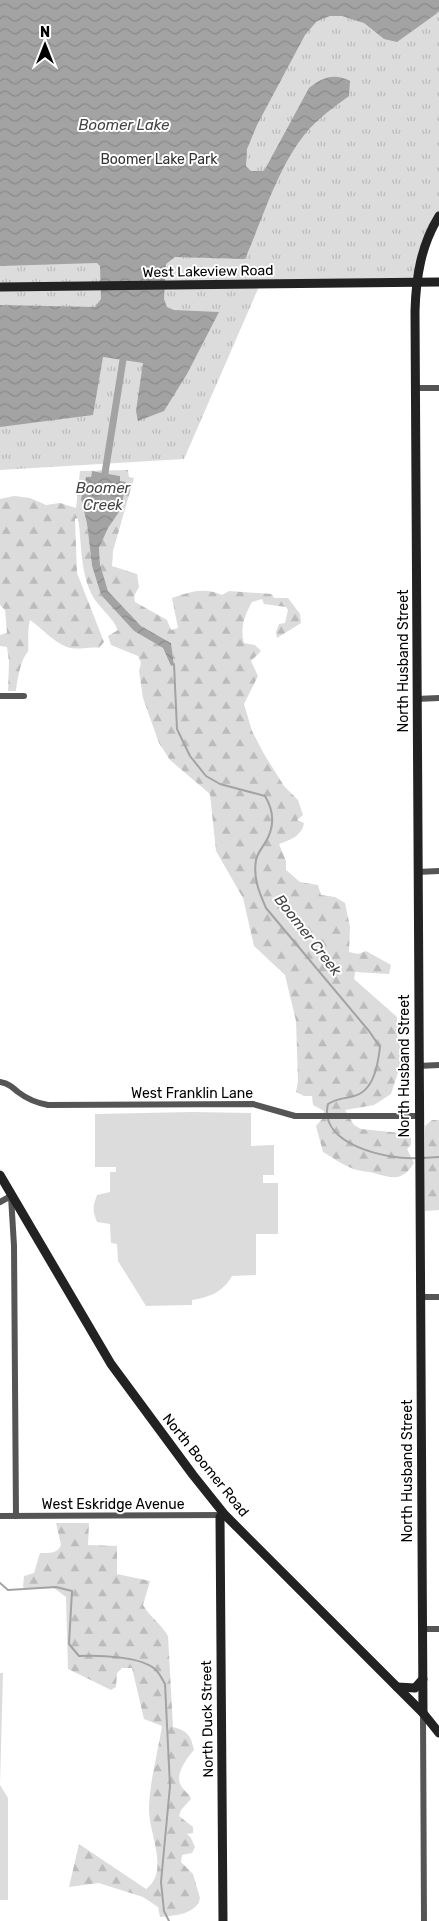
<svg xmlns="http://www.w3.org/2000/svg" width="439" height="1921" font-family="Rubik,sans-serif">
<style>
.forest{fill:url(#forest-firs);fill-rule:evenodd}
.park{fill:url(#park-tufts)}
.garden{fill:#dcdcdc}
.water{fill:url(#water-waves)}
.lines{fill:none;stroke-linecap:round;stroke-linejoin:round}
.stream{stroke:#a3a3a3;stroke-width:2}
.canal{stroke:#a3a3a3;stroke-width:7}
.street{stroke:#555;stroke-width:6}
.secondary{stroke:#222;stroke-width:9}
.labels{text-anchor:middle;stroke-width:4;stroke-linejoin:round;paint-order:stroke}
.park-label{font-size:14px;fill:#333;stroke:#fff}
.street-label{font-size:14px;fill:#000;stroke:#fff}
.water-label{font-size:15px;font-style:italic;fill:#444;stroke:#fff}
</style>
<defs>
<pattern id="forest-firs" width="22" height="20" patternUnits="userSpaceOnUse" patternTransform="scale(1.25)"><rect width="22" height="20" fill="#dcdcdc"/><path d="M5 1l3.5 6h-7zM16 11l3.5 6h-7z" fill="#bbb"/></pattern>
<pattern id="park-tufts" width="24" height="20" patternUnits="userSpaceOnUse" patternTransform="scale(1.25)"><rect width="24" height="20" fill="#dcdcdc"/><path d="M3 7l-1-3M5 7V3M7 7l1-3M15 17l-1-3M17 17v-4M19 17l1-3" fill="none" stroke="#bbb"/></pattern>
<pattern id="water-waves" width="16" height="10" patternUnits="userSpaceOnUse" patternTransform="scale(1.25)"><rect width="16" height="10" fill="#a3a3a3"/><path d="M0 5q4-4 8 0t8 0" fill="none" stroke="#8b8b8b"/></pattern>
</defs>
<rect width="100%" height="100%" fill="#fff"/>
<g class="forest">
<path d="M128 470 129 477 134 478 113 551 112 566 137 574 139 587 134 596 135 602 167 620 171 630 178 628 172 598C190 592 204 587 222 595L229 591 272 594 274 598H288L300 614 301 623 277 638 276 632 279 624 285 623 288 610 286 607 264 604 262 599 252 602C244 617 240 627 244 643L255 645 261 651 251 661 258 676 244 704 252 731 264 754 284 786 298 800 303 815 297 820 304 823C302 836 290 840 279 844L286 861V870L300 882 318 885 321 895 335 897 345 903 350 927 349 952 358 954 366 951 391 965 389 974 355 972 354 979 397 1017V1037L402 1045 400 1066 391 1094 374 1105 345 1110 354 1125 361 1129 411 1134V1145L407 1149 414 1163C403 1180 395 1179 377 1174 369 1171 360 1172 351 1168 341 1164 332 1157 323 1152L316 1126 323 1118 324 1111 313 1105 312 1096H304L296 1092 298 1081 296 1021 285 975 254 946 243 898 216 851 210 794 170 760 159 743 143 698 139 671 141 663 138 656 111 645 108 636 118 630C112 616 99 608 92 595 80 571 82 544 78 518L75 519 77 573 104 642 99 648C90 646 78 651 67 647 53 642 42 628 30 620 27 630 29 642 28 652 21 658 17 681 16 691H8L9 662 7 647 0 646V635L7 633 5 610 0 605V499L14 496 30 498 46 505 60 503 76 508 80 471ZM92 471 120 476 121 509 107 528 99 548 100 564 108 591 141 626 171 643 174 665 171 666 163 648 134 631 101 595 92 566 87 524 81 500 86 477H91Z"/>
<path d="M432 1120H439V1210L425 1211V1126Z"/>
<path d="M56 1523H89L88 1545 117 1546V1574L150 1581 143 1605C150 1617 161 1624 168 1636L173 1727C188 1731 191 1736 194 1750 187 1758 173 1776 182 1787 185 1792 189 1793 191 1799L181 1810 179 1816 193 1827V1833L187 1834 191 1838 195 1847 192 1853 182 1855 181 1862 193 1874 200 1898C197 1914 174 1916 160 1917L158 1907 143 1897 99 1883 69 1887 79 1844 146 1889C170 1872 149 1834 149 1810 149 1784 158 1752 162 1726L144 1719 132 1668H122L117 1673 116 1687 111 1690 68 1669 66 1597 54 1588 26 1589 23 1587 24 1576 34 1573 40 1553C48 1553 58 1554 61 1545Z"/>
</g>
<path class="park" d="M0 0H439V215L415 281 261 282 184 459 0 470Z"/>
<g class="garden">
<path d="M192 1112 251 1113V1146L274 1145V1175H263V1183H278V1234H256V1275L232 1276C223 1292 210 1297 192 1300V1305L146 1306 118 1261 117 1244 111 1243 110 1224 97 1222C92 1210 93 1206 97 1195L110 1192V1172H116V1167H95V1114Z"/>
<path d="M0 1673H3L0 1785 8 1798V1900H0Z"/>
</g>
<g class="water">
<path d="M0 0H439V11L436 14 397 42 384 39 364 23 342 16H330L317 21 305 35 257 125 247 149 246 166 251 171H264L309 88C323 77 334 73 350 81L349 96C334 107 317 119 305 134 277 169 263 218 245 259L175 257 166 264 164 299 167 307 174 310 219 312 187 374 164 411 138 421 136 411 143 363 103 357 93 415 0 427V305L95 307 101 299 100 266 97 263 0 266Z"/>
<path d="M92 471 120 476V481L126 482 121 509 108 528 99 548 100 564 108 591 141 626 171 643 174 665 171 666 163 648 134 631 101 595 92 566 87 524 81 499 86 477H91Z"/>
</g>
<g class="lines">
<g class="stream">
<path d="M174 664 177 729 190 756 206 776 220 784 265 796C274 811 275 827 265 843 262 848 257 854 256 860 253 878 259 892 266 908L369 1031 380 1047C378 1064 374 1091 354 1096 344 1099 337 1098 328 1104 318 1145 389 1160 417 1158"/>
<path d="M422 1158 439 1157"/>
<path d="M0 1583 8 1590 56 1587 72 1591 69 1644 79 1656C97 1655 142 1656 156 1670 160 1674 162 1679 165 1684L170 1786 161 1882 164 1911 169 1921"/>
</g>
<path class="canal" d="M105 473 123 360"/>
<g class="street">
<path d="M416 388H439"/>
<path d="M0 696H24"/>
<path d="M416 699 439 698"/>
<path d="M417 872 439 871"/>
<path d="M418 1066 439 1065"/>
<path d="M0 1082C9 1084 11 1086 18 1092 27 1099 37 1103 48 1105L253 1104 295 1116H418"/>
<path d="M0 1202 11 1196 14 1246 16 1516"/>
<path d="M420 1297H439"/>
<path d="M0 1516 224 1515"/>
<path d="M423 1629H439"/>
<path d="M423 1713 424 1921"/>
</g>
<g class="secondary">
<path d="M0 287 439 282"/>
<path d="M0 1175 111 1364 193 1475 225 1515 423 1713 439 1733"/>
<path d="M220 1517 223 1921"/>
<path d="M397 1687 415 1688 423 1679"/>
<path d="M423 1713 415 311C416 277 421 245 439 216"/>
</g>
</g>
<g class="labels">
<g class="park-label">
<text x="159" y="164">Boomer Lake Park</text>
</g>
<g class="street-label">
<text transform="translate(208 271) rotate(-1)" y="5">West Lakeview Road</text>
<text transform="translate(403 661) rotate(-90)" y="5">North Husband Street</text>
<text transform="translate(404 1066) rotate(-90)" y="5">North Husband Street</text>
<text x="192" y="1098">West Franklin Lane</text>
<text transform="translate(206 1465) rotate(51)" y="5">North Boomer Road</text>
<text transform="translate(407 1471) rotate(-90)" y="5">North Husband Street</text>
<text x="113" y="1509">West Eskridge Avenue</text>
<text transform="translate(207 1719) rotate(-91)" y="5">North Duck Street</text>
</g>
<g class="water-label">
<text x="124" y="130">Boomer Lake</text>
<text x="103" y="493">Boomer<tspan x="103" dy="17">Creek</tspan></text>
<text transform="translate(308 935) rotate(52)" y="5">Boomer Creek</text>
</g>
</g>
<g transform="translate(45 45)" stroke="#ffffff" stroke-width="4" paint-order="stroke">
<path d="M0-4L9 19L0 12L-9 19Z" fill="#000000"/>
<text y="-8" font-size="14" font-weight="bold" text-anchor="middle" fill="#000000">N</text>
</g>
</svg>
